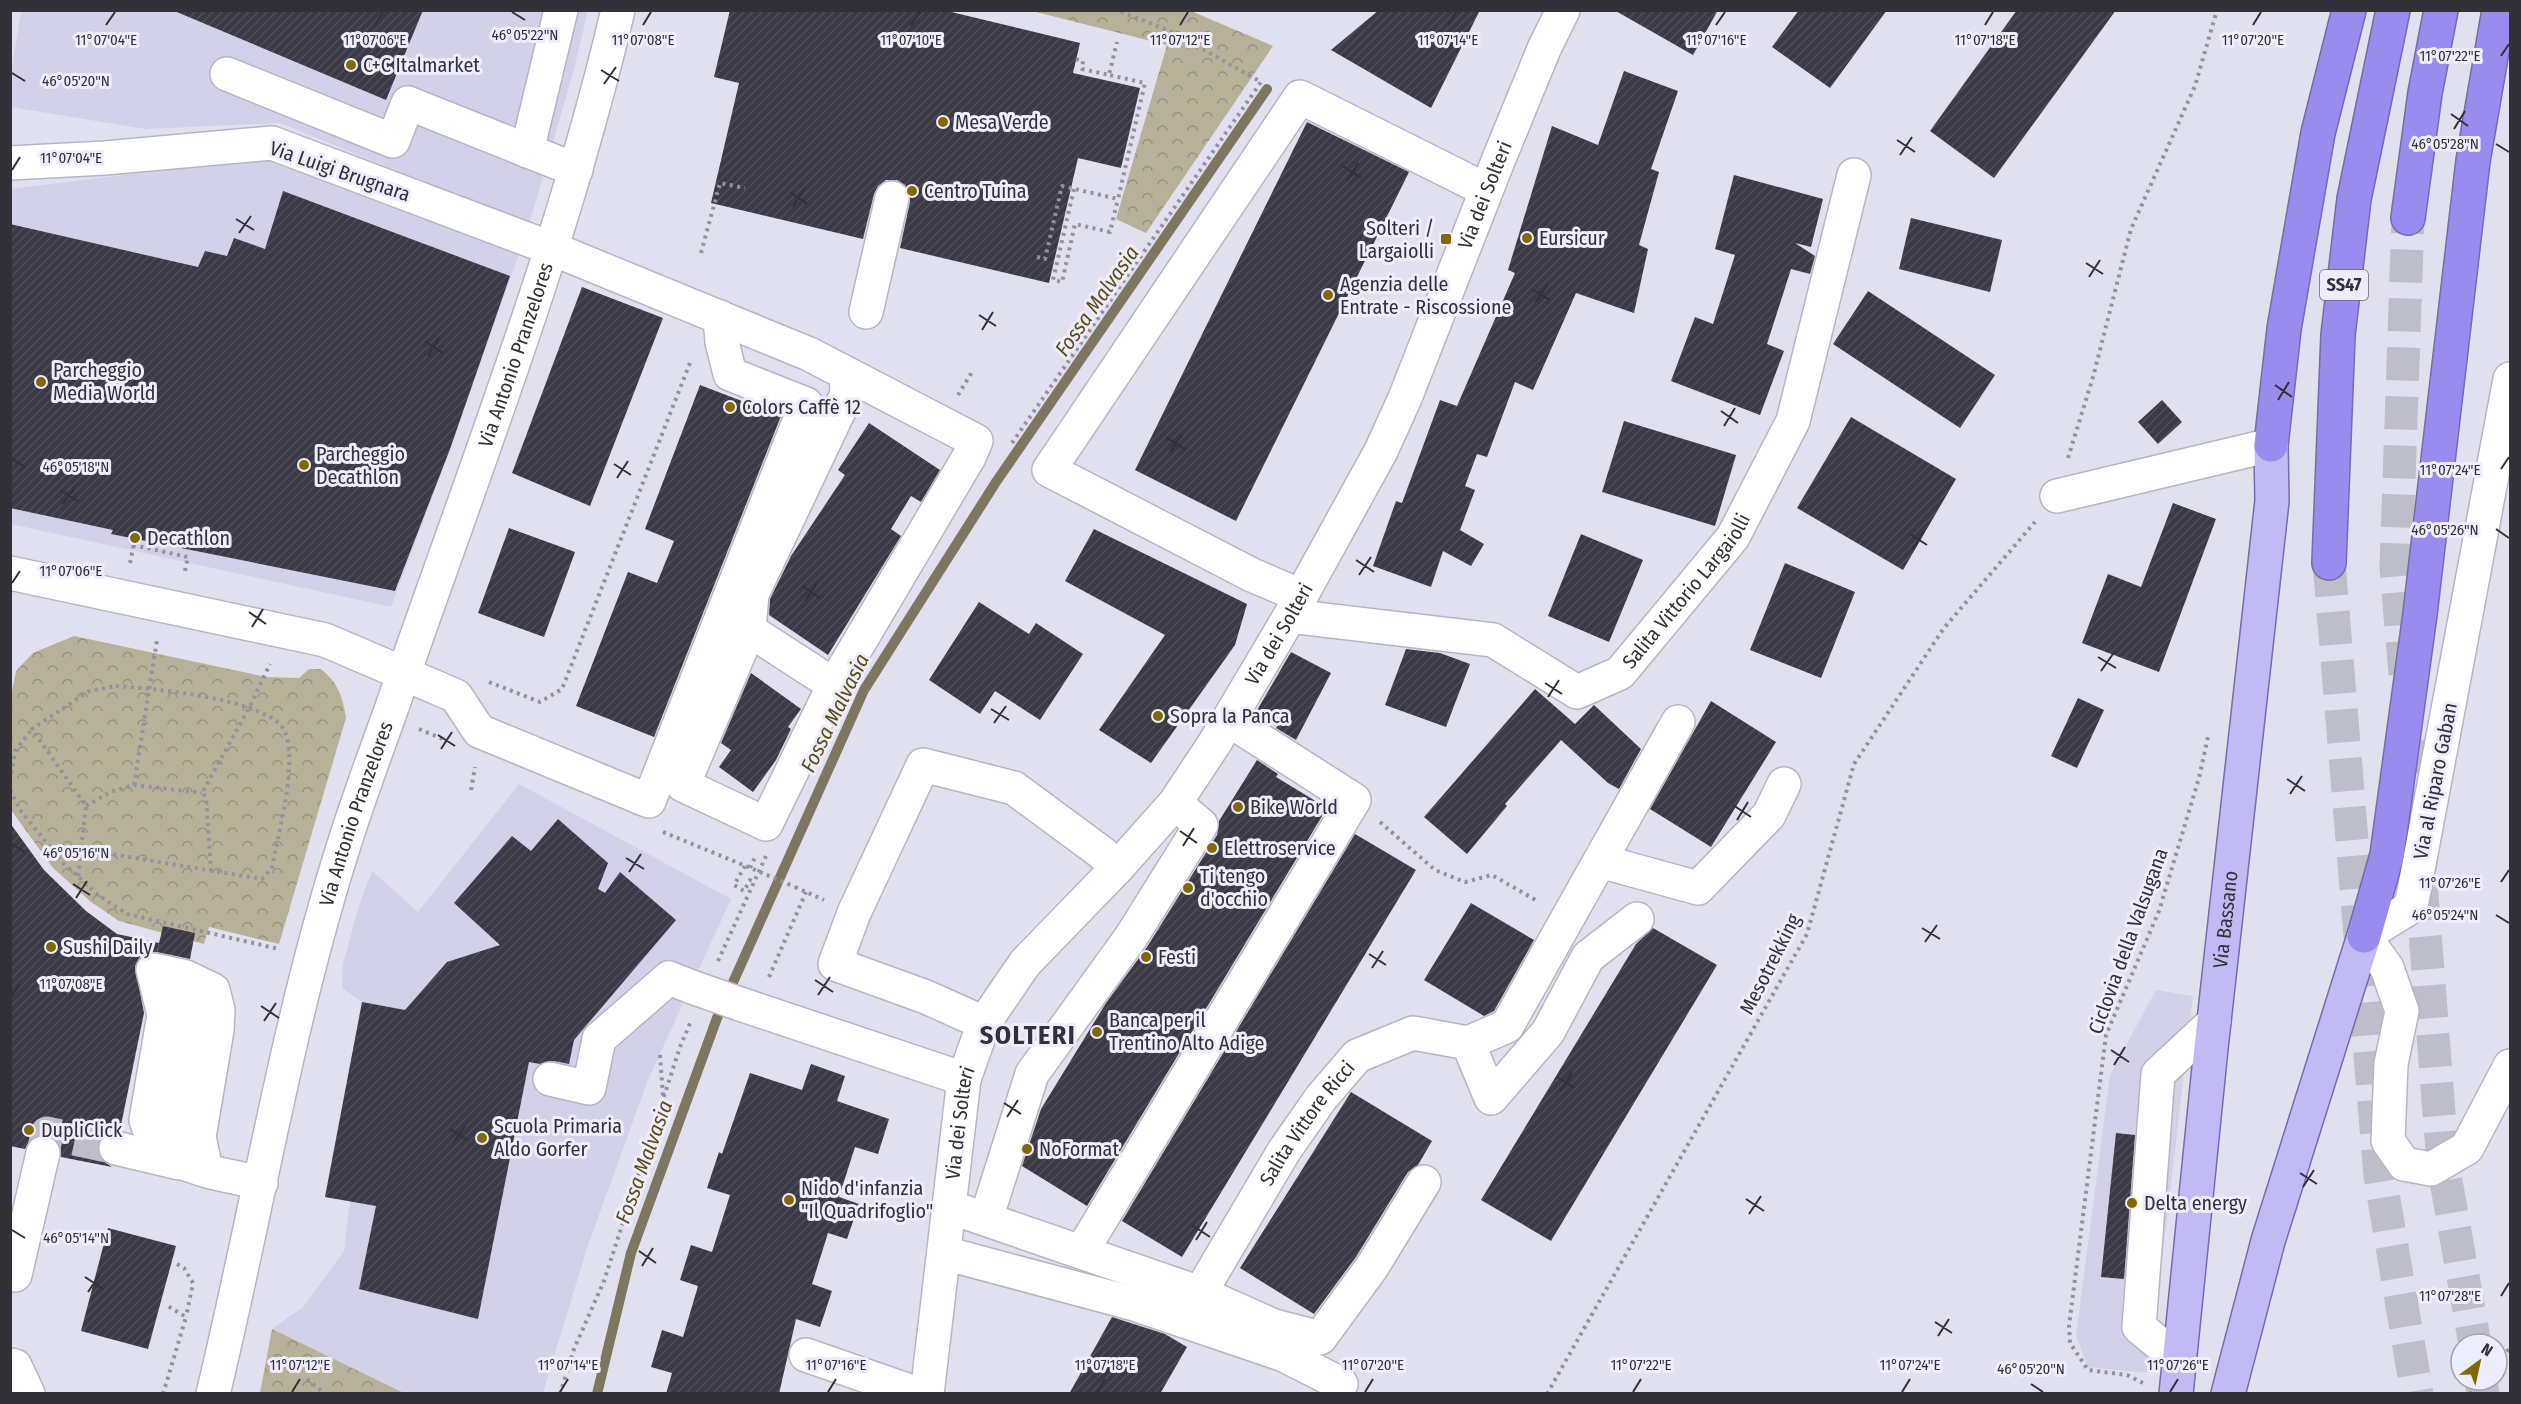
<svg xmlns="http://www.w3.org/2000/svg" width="2521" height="1404" font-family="'Fira Sans Condensed',sans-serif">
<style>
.built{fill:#d2d1e7}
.forest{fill:url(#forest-crowns)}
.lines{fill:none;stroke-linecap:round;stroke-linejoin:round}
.stream{stroke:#7d7661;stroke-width:10}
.building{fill:url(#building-hatch)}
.minor-tunnel{stroke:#bebdca;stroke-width:33;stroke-dasharray:33 16;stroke-linecap:butt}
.highway-tunnel{stroke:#bebdca;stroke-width:33;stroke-dasharray:33 16;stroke-linecap:butt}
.minor-casing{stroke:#b6b5c4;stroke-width:36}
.major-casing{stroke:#756cae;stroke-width:36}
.highway-casing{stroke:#756cae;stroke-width:36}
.path{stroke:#92929d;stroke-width:4;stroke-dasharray:3 4.5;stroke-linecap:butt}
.minor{stroke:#fff;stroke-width:33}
.major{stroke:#c2baf5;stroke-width:33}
.highway{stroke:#998cee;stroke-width:33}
.minor-bridge-casing{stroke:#b6b5c4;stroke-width:36;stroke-linecap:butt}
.path-bridge{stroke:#92929d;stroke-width:4;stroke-dasharray:3 4.5;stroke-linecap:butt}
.minor-bridge{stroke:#fff;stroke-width:33}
.ticks{fill:none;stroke:#313137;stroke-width:2}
.poi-dot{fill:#816901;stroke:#eeedfd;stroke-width:2}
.labels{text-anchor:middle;stroke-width:6;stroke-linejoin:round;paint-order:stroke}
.shield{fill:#eeedfd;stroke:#6a6972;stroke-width:1.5}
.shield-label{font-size:18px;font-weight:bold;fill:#313137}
.poi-label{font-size:20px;fill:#313137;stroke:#eeedfd;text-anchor:start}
.street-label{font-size:20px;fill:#313137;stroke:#eeedfd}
.water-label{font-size:21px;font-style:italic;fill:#5c4d13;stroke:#eeedfd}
.district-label{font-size:26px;font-weight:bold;letter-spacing:1.5px;fill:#313137;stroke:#eeedfd}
.ticks-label{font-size:15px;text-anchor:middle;fill:#313137;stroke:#eeedfd;stroke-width:6;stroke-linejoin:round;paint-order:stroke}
</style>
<defs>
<pattern id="forest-crowns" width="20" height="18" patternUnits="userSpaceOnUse" patternTransform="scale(1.5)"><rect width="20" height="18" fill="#b8b19a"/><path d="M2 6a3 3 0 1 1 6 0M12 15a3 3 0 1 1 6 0" fill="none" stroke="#96917e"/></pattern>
<pattern id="building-hatch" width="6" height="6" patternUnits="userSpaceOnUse" patternTransform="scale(1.5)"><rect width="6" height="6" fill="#3a3945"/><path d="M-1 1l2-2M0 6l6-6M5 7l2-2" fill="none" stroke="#4e4d58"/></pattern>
</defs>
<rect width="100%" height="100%" fill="#e1e0ef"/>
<g class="built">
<path d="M21 11H588L573 73 529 225 280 123 145 129 11 107V73Z"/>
<path d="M261 158 520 251 450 450 391 607 11 524 10 189Z"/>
<path d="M519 784 731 899 648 1080 587 1248 543 1393H404L272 1329 303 1307 344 1251 350 1201 325 1197 362 1002 342 988 343 964 359 905 372 871 418 912Z"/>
<path d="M2156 990 2193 996 2149 1373 2088 1367 2076 1336 2110 1075Z"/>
</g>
<g class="forest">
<path d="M1032 11H1191L1273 46 1146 233 1116 219 1167 45Z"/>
<path d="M74 636 266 677 299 678 309 669H321C338 683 343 697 346 718L279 944 209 927 204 944 119 921 91 902 53 868 11 810 10 701 16 671 33 653Z"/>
<path d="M272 1329 404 1393H260Z"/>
</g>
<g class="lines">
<path class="stream" d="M597 1394 631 1253 717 1018 864 690 996 482 1267 89"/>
</g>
<g class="building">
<path d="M172 10H423L386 100Z"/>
<path d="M730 10H943L1080 43 1073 73 1140 88 1121 168 1078 158 1049 283 900 248 910 202V193L905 185 897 180H886L878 186 874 194 863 239 711 203 739 83 714 77Z"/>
<path d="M1379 10H1480L1431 108 1331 50Z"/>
<path d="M1614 10H1718L1693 55Z"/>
<path d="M1799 10H1887L1830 88 1772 47Z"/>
<path d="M2017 10H2116L1994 178 1930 131Z"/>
<path d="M1624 71 1678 91 1651 169 1659 172 1639 245 1648 249 1634 313 1576 293 1533 390 1515 382 1487 457 1477 454 1465 486 1475 490 1460 530 1484 544 1471 566 1443 551 1431 587 1373 566 1396 501 1402 503 1440 400 1457 406 1515 273 1508 270 1552 126 1598 145Z"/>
<path d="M1307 122 1409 172 1236 521 1135 470Z"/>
<path d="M1734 175 1823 199 1811 247 1795 243 1815 256 1810 274 1791 269 1767 344 1784 351 1760 415 1671 381 1695 317 1713 324 1735 255 1715 249Z"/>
<path d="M283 191 510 276 450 449 395 591 111 534 113 530 10 508V224L198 267 205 251 227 256 234 238 265 249Z"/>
<path d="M1911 218 2002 240 1990 292 1899 269Z"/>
<path d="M582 287 663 318 590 506 512 473Z"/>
<path d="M1868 291 1995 375 1960 428 1833 344Z"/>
<path d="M700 385 781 416 654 737 576 706 628 572 657 583 674 541 645 529Z"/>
<path d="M2162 400 2182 422 2158 444 2138 422Z"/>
<path d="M1851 417 1956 479 1903 570 1797 508Z"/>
<path d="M1624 421 1736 455 1715 526 1602 492Z"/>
<path d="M869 423 940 470 921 502 911 496 891 529 901 536 828 655 769 615 770 599 791 556 845 475 838 470Z"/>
<path d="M2173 503 2216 519 2159 672 2082 643 2108 574 2141 587Z"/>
<path d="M509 528 575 552 544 637 478 613Z"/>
<path d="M1094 529 1247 604 1235 645 1151 763 1099 730 1165 635 1065 581Z"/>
<path d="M1581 534 1643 560 1609 642 1548 616Z"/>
<path d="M1785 563 1855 592 1821 678 1750 650Z"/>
<path d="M979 602 1029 634 1036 623 1083 654 1040 720 995 691 980 714 929 680Z"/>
<path d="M1406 649 1440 653 1470 664 1446 727 1385 705Z"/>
<path d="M1291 652 1331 673 1296 740 1276 728 1279 724 1256 712Z"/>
<path d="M751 673 801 709 788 727 791 729 776 760 753 792 719 767 731 750 721 743Z"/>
<path d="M1535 689 1575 724 1594 705 1641 749 1619 789 1608 783 1561 740 1505 804 1507 806 1467 854 1424 817Z"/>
<path d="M2078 698 2104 710 2077 768 2051 756Z"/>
<path d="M1711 701 1776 742 1711 847 1650 809Z"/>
<path d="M1257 760 1278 774 1276 777 1327 808 1087 1206 1022 1166 1041 1109 1106 1003 1147 947 1217 835 1219 821Z"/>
<path d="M558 819 608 863 598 889 605 893 620 872 676 920 574 1040 569 1064 554 1061 540 1064 529 1062 478 1319 359 1289 376 1206 325 1197 362 1002 405 1010 447 962 500 945 454 903 512 836 531 851Z"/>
<path d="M10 823 44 870 86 911 117 934 159 943 157 952H148L140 957 135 966 144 1013 120 1130H111L103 1135 98 1144V1154L103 1161 112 1167 61 1157V1148L56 1140 47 1135H38L30 1140 25 1149 10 1146Z"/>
<path d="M1355 834 1416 870 1182 1257 1122 1221Z"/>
<path d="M1471 903 1534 940 1494 1011 1484 1016 1424 980Z"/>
<path d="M163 926 195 933 190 959 157 952Z"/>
<path d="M1653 928 1717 965 1551 1241 1481 1200 1636 944Z"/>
<path d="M811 1064 845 1076 837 1101 889 1119 878 1154 855 1147 839 1197 859 1204 847 1239 828 1233 812 1284 832 1291 820 1327 796 1319 779 1394H666L672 1373 651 1367 662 1330 683 1337 698 1286 680 1280 691 1245 712 1252 730 1195 707 1188 719 1152 722 1154 750 1073 802 1090Z"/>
<path d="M1351 1092 1432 1141 1418 1165 1408 1172 1356 1257 1314 1314 1240 1268Z"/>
<path d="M2116 1133 2135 1135 2124 1279 2101 1277Z"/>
<path d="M108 1228 176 1246 148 1349 81 1331Z"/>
<path d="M1112 1317 1165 1334 1187 1347 1160 1394H1069Z"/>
</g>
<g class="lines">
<path class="minor-tunnel" d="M43 1153 47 1133 116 1148"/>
<g class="highway-tunnel">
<path d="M2329 563 2380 1176 2417 1394"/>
<path d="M2405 674 2396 568 2408 218"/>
<path d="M2410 741 2443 1164 2475 1344"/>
<path d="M2481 1380 2483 1394"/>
</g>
<g class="minor-casing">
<g id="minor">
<path d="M227 74 393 141 408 103 576 170"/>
<path d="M527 151 561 10"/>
<path d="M10 163 105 158 272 143 553 249 809 354C864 383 920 412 976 441L969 457 834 685 766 824 683 785 749 630 752 594 847 394 846 373"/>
<path d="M866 312 892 198"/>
<path d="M2510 379 2411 907 2364 936 2387 968 2402 1011 2391 1064 2388 1141 2404 1164 2431 1169 2467 1148 2510 1066"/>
<path d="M2057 496 2271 445"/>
<path d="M10 573 325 640 456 696 479 731 649 801 806 404 730 374 722 342 720 317"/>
<path d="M1301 596 1252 575 1049 470 1300 97 1486 190"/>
<path id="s1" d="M1290 616 1493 640 1577 692 1620 673 1733 537 1793 421 1854 175"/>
<path d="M749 630 834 685"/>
<path d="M1600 861 1698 888 1769 815 1784 784"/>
<path d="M177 993 192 1012V1024L176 1109 178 1132 189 1165"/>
<path d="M740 1004 964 1079"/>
<path d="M984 1023 926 997 835 964 854 913 923 765 1014 788 1102 853 1117 868"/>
<path d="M1468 1043 1491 1098 1548 1032 1588 957 1637 919"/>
<path d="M550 1079 589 1088 599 1039 669 978 692 987"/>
<path d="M116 1148 179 1163"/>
<path d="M206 1170 199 1137 217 1030 218 1010 213 990 186 977 153 970 164 1015 146 1120C160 1170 217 1172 261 1183"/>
<path d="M950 1207 1200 1293 1274 1326 1320 1338 1372 1267 1424 1182"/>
<path d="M986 1219 1032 1074 1131 937 1201 825 1175 803"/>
<path d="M1082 1251 1354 800 1229 720"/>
<path d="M944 1253 1131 1303 1284 1355 1341 1384"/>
<path d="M10 1273 15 1275 43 1153"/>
<path id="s2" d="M1200 1293 1284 1151 1321 1098 1357 1056 1413 1033 1468 1043 1507 1026 1678 722"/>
<path d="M806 1355 904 1389"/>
<path d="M2179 1360 2139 1327 2158 1074 2214 1022"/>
<path d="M10 1365 15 1366 28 1394"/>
<path id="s3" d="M213 1394C257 1213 286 1028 342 851 357 802 375 755 392 707 472 476 562 248 618 10"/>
<path id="s4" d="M927 1394 964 1079 984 1023 1025 963 1117 868 1175 803 1214 744 1290 616 1381 451 1405 398 1498 161 1544 49 1563 10"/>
</g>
</g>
<g class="major-casing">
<g id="major">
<path id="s5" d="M2176 1394 2211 1048 2272 501 2271 445"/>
<path d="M2228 1394 2268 1241 2364 936"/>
</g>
</g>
<g class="highway-casing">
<g id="highway">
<path d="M2408 218 2425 93 2441 10"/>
<path d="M2271 445 2284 329 2318 133 2349 10"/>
<path d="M2329 563 2338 335 2354 199 2393 10"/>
<path d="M2364 936 2387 855 2420 614 2473 161 2499 10"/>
</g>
</g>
<g class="path">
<path d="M1076 59 1083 61 1082 69 1109 75 1117 42"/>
<path d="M1074 189 1053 280 1062 282 1075 224 1110 232 1118 199"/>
<path d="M701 253 720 183 745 188"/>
<path d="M1037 257 1045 259 1062 186 1118 199 1145 83 1109 75"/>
<path d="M958 395 972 372"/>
<path d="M1012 443 1261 82 1172 32 1117 10"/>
<path d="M2068 458 2093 377 2131 229 2195 86 2217 10"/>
<path d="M133 545 188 557 184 575"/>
<path d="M130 563 135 538"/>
<path d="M489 682 540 702 562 689 690 363"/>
<path d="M116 686C150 688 272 699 285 732 298 764 278 834 272 868L262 879 81 849 86 806 32 729 89 691Z"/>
<path d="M419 729 443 739"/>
<path d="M10 781 15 751 32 729"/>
<path d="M134 785 157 640"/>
<path d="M10 790 20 810 63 863 98 895 127 914 279 949"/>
<path d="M471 790 475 767"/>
<path d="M86 806 110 792 134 785 202 793"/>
<path d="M1380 822 1435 870 1465 882 1492 875 1539 902"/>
<path d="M663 832 753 869"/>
<path d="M745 866 734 885 744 891 750 880 754 882"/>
<path d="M750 868 756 855"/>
<path d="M211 871 206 797 202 793 250 706 270 664"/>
<path d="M78 876 81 849"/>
<path d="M795 887 824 900"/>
<path d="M718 961 766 856"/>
<path d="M769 977 806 892"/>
<path d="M660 1055 663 1096"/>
<path d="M177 1264 184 1268 193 1283 186 1317"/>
<path d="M2497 1363 2510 1348"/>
<path d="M307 1379 325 1394"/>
<path d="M2143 1383 2127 1375 2088 1370 2070 1343 2069 1326 2106 1035 2159 911 2199 778 2208 737"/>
<path d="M163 1394 186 1317 166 1305"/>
<path d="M560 1394 574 1349 604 1281 680 1047 691 1021"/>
<path d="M1547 1394 1807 934 1854 764 1944 628 2035 522"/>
<path d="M2470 1394 2482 1380"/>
</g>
<use href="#minor" class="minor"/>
<use href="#major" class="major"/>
<use href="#highway" class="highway"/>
<g class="minor-bridge-casing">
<path id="minor-bridge" d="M692 987 740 1004"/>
</g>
<path class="path-bridge" d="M753 869 795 887"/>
<use href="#minor-bridge" class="minor-bridge"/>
</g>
<path class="ticks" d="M512 12 525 20M106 25 115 12M375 25 383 12M643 25 651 12M911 25 920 12M1180 25 1188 12M1448 25 1456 12M1716 25 1725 12M1985 25 1993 12M2253 25 2261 12M2501 56 2509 44M601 70 619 81M12 73 25 81M604 84 616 67M2451 114 2468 126M2454 129 2465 111M1897 140 1915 152M2496 144 2509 152M1900 155 1912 137M1343 166 1361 178M12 170 20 157M1347 181 1358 163M790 192 807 204M793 207 804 189M236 219 254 230M239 233 251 216M2086 263 2103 274M2089 277 2100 260M1532 289 1550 300M1535 303 1547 286M979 315 996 326M982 330 993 312M425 341 443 353M428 356 439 338M2275 385 2292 397M2278 400 2289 382M1721 411 1738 423M1724 426 1735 408M1167 438 1185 449M1170 452 1182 435M12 459 25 467M614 464 631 475M2501 469 2509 457M617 478 628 461M60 490 78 501M63 504 75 487M2496 529 2509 538M1910 534 1927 545M1913 549 1924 531M1356 560 1374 572M1359 575 1371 557M12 583 20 571M802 586 820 598M805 601 817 583M249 612 266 624M252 627 263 609M2098 657 2116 668M2101 671 2113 654M1545 683 1562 694M1548 697 1559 680M991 709 1009 720M994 723 1006 706M438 735 455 746M441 749 452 732M2287 779 2305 791M2290 794 2302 776M1733 805 1751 817M1737 820 1748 802M1180 831 1197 843M12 844 25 852M1183 846 1194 828M626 858 644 869M629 872 641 854M2501 882 2509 870M73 884 90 895M76 898 87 881M2496 915 2509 923M1922 928 1940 939M1925 942 1937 925M1369 954 1386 965M1372 968 1383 951M815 980 833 992M818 995 830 977M12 996 20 984M261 1006 279 1018M264 1021 276 1003M2111 1050 2129 1062M2114 1065 2125 1047M1557 1077 1575 1088M1560 1091 1572 1073M1004 1103 1021 1114M1007 1117 1018 1100M450 1129 468 1140M453 1143 465 1126M2300 1173 2317 1184M2303 1187 2314 1170M1746 1199 1764 1211M1749 1214 1761 1196M1192 1225 1210 1237M12 1230 25 1238M1196 1240 1207 1222M639 1251 656 1263M642 1266 653 1248M85 1277 103 1289M88 1292 100 1274M2501 1296 2509 1283M1935 1322 1952 1333M1938 1336 1949 1319M2031 1384 2043 1392M292 1392 300 1379M560 1392 568 1379M828 1392 836 1379M1097 1392 1105 1379M1365 1392 1373 1379M1633 1392 1641 1379M1902 1392 1910 1379M2170 1392 2178 1379"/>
<g class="poi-dot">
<circle cx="351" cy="65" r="6"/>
<circle cx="943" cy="122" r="6"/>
<circle cx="912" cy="191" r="6"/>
<circle cx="1527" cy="238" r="6"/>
<rect x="1440" y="233" width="12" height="12" rx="3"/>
<circle cx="1328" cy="295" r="6"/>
<circle cx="41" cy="382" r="6"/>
<circle cx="730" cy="407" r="6"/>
<circle cx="304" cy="465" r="6"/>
<circle cx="135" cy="538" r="6"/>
<circle cx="1158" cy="716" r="6"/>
<circle cx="1238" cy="807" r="6"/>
<circle cx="1212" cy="848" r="6"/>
<circle cx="1188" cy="888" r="6"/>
<circle cx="51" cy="947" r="6"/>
<circle cx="1146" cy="957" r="6"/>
<circle cx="1097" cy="1032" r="6"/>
<circle cx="29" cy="1130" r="6"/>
<circle cx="482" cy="1138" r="6"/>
<circle cx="1027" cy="1149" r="6"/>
<circle cx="789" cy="1200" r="6"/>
<circle cx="2132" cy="1203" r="6"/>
</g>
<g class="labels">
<rect class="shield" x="2320" y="270" width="48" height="30" rx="4.5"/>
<g class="shield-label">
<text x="2344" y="291">SS47</text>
</g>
<g class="poi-label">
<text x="363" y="72">C+C Italmarket</text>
<text x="955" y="129">Mesa Verde</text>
<text x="924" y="198">Centro Tuina</text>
<text x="1434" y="235" text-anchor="end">Solteri /<tspan x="1434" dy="23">Largaiolli</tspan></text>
<text x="1539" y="245">Eursicur</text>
<text x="1340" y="291">Agenzia delle<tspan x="1340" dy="23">Entrate - Riscossione</tspan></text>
<text x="53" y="377">Parcheggio<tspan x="53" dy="23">Media World</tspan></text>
<text x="742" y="414">Colors Caffè 12</text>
<text x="316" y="461">Parcheggio<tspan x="316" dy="23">Decathlon</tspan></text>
<text x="147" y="545">Decathlon</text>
<text x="1170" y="723">Sopra la Panca</text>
<text x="1250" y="814">Bike World</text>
<text x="1224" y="855">Elettroservice</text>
<text x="1200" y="883">Ti tengo<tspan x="1200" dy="23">d'occhio</tspan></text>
<text x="63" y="954">Sushi Daily</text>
<text x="1158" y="964">Festi</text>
<text x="1109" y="1027">Banca per il<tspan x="1109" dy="23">Trentino Alto Adige</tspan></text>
<text x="494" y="1133">Scuola Primaria<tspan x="494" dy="23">Aldo Gorfer</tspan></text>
<text x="41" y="1137">DupliClick</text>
<text x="1039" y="1156">NoFormat</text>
<text x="801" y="1195">Nido d'infanzia<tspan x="801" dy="23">"Il Quadrifoglio"</tspan></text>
<text x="2144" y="1210">Delta energy</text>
</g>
<g class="street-label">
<text transform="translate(340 171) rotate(19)" y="7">Via Luigi Brugnara</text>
<text dy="7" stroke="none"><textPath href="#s4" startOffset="1353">Via dei Solteri</textPath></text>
<text dy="7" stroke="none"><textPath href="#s3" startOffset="1084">Via Antonio Pranzelores</textPath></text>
<text dy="7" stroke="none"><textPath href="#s1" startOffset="456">Salita Vittorio Largaiolli</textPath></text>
<text dy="7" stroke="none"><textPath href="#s4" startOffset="867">Via dei Solteri</textPath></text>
<text transform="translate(2435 781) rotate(-79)" y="7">Via al Riparo Gaban</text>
<text dy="7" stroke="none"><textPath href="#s3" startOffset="598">Via Antonio Pranzelores</textPath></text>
<text dy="7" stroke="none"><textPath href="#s5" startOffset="477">Via Bassano</textPath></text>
<text transform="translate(2128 941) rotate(-70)" y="7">Ciclovia della Valsugana</text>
<text transform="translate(1770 964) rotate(-63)" y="7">Mesotrekking</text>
<text dy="7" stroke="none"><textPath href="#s4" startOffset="273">Via dei Solteri</textPath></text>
<text dy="7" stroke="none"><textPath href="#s2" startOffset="201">Salita Vittore Ricci</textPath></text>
</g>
<g class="water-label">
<text transform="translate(1097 301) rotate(-55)" y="7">Fossa Malvasia</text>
<text transform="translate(835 713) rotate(-64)" y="7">Fossa Malvasia</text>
<text transform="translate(644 1162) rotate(-70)" y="7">Fossa Malvasia</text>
</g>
<g class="district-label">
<text x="1028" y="1044">SOLTERI</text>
</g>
</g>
<g class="ticks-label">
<text x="525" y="40">46°05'22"N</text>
<text x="1180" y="45">11°07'12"E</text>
<text x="1448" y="45">11°07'14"E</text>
<text x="1716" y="45">11°07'16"E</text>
<text x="106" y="45">11°07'04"E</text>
<text x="375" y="45">11°07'06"E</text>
<text x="643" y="45">11°07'08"E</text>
<text x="911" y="45">11°07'10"E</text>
<text x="1985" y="45">11°07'18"E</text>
<text x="2253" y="45">11°07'20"E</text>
<text x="2450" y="61">11°07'22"E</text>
<text x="76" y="86">46°05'20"N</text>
<text x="2445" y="149">46°05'28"N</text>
<text x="71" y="163">11°07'04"E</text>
<text x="76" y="472">46°05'18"N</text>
<text x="2450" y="475">11°07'24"E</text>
<text x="2445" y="535">46°05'26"N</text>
<text x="71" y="576">11°07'06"E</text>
<text x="76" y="858">46°05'16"N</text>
<text x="2450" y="888">11°07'26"E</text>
<text x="2445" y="920">46°05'24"N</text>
<text x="71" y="989">11°07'08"E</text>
<text x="76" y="1243">46°05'14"N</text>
<text x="2450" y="1301">11°07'28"E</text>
<text x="300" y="1370">11°07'12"E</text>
<text x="568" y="1370">11°07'14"E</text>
<text x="836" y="1370">11°07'16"E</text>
<text x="1105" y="1370">11°07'18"E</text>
<text x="1373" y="1370">11°07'20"E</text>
<text x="1641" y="1370">11°07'22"E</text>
<text x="1910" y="1370">11°07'24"E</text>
<text x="2178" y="1370">11°07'26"E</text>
<text x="2031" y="1374">46°05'20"N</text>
</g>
<rect width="2521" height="1404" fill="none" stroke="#313137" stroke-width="24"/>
<g transform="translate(2479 1362) rotate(33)"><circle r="28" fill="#eeedfd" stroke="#a2a2ae" stroke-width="1.5"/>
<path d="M0-4.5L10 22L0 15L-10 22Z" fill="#816901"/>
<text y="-9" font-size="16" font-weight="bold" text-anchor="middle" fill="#313137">N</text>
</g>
</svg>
